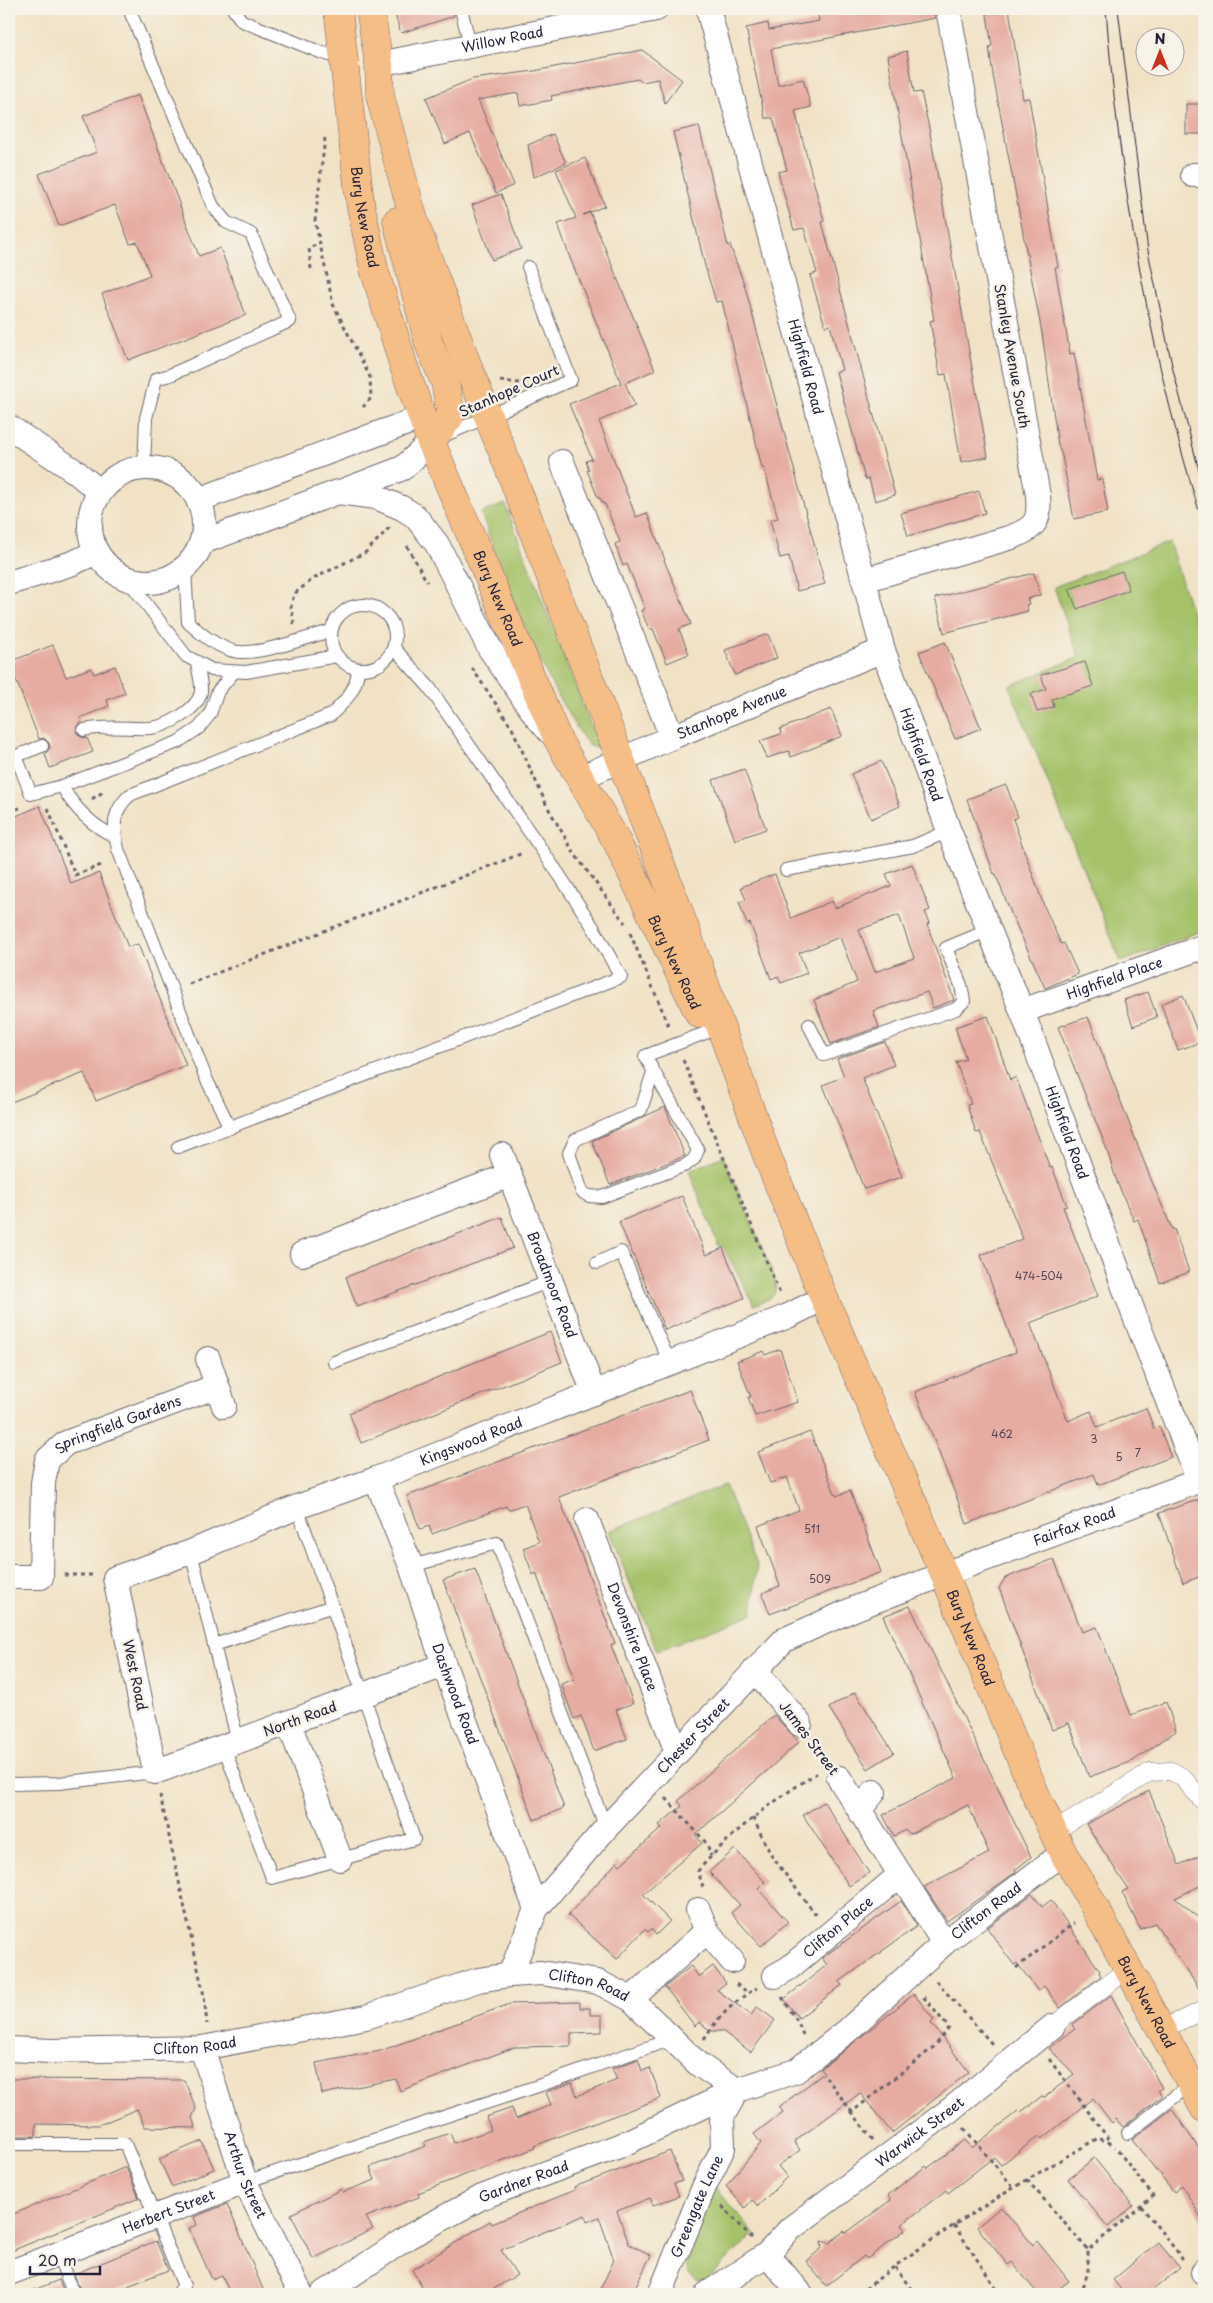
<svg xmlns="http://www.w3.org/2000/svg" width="1213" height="2303" font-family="'Playpen Sans',sans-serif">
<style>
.green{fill:#a5c269;stroke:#647252}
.building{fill:#e6aca2;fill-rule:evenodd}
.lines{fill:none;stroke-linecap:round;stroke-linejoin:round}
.service-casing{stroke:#6a656c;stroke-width:14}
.pedestrian-casing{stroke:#6a656c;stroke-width:19}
.minor-casing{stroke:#6a656c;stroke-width:26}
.trunk-casing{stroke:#6a656c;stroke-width:29}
.path{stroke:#6a656c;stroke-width:3;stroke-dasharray:4 4;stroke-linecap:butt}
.service{stroke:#fff;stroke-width:12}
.pedestrian{stroke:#fff;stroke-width:18}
.minor{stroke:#fff;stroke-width:24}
.trunk{stroke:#f6be87;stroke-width:28}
.tram{stroke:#22223b;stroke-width:1}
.labels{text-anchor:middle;stroke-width:5;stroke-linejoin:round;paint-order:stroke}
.number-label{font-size:11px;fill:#534455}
.street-label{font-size:14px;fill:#22223b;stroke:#f7f3e8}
</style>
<rect width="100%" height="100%" fill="#f7f3e8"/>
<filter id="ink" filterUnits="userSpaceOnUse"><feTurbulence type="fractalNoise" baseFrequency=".02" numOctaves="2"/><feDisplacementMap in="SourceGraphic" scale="10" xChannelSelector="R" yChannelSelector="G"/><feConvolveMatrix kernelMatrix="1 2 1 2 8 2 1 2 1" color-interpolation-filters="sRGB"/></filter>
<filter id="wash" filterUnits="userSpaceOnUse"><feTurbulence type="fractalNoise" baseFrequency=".0096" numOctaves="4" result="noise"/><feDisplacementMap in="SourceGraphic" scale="20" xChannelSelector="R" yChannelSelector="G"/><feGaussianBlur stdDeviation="1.12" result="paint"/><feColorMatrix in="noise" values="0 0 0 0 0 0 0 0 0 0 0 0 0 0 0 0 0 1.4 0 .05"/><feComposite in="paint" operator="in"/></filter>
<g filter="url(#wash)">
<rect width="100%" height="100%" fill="#f1e2c6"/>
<g class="green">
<path d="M505 504 599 748 589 746C541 678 509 591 481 513Z"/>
<path d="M1169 542 1204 650V930L1121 962 1009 686 1079 657 1054 587Z"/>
<path d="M723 1156 774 1276C779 1297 772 1298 754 1305L723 1246 719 1247 689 1171Z"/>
<path d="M725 1485 757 1565 752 1614 657 1651 609 1531Z"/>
<path d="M714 2184 754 2234 705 2281H697L689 2274 686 2266Z"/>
</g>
<g id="blocks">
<g class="building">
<path d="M393 9H453L454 16 401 33Z"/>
<path d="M843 9H934L935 18 771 49 778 85 803 79 811 107 795 111 824 221 822 222 895 495 875 501 869 479H865L836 372 842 370 830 325 825 326 810 275 817 273 804 228 794 230 787 205 778 172 787 170 773 118H765L746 28 768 23 769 30 819 21 818 14Z"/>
<path d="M986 9H1009L1023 99 1029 98 1058 267H1055L1070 354 1074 353 1097 480 1102 479 1108 512 1074 519 1062 456 1058 445 1042 333 993 75 989 47 992 46Z"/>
<path d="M642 50 682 80 665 103 658 79 642 82 638 79 551 96 552 100 520 106 518 93 478 100 514 185 496 193 470 133 445 144 426 98 473 79 534 71Z"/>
<path d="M907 51 914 93 921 92 929 128 988 457 961 462 946 374 940 375 930 321 934 320 888 56Z"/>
<path d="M138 95 199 256 220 248 246 315 128 360 102 294 150 275 137 242 130 244 115 205 59 226 39 174 97 152 83 116Z"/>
<rect x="1186" y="104" width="18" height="30"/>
<path d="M699 126 728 246 730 245 745 287 825 584 797 591 789 556 780 558 770 520 778 518 764 468H762L722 301 716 302 705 266 673 132Z"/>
<path d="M553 134 566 163 534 177 528 145Z"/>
<path d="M585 158 605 206 583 215 590 212 655 370 625 383 635 406 599 421 636 517 647 513 665 560H664L691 624 679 629 689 654 667 663 653 629H649L641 610 645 609 627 564 623 566 615 544 620 542 605 504H603L600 498H598L587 470H589L586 461 592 459 569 404 621 383 570 258 558 224 576 218 556 170Z"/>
<path d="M501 194 521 249 492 260 472 205Z"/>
<path d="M979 491 985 513 908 536 901 513Z"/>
<path d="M1122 571 1129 590 1077 609 1069 589Z"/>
<path d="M1034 573 1040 595 1027 599 1029 604 1026 605 1028 611 944 633 935 598Z"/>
<path d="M768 634 777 658 735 675 725 650Z"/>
<path d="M945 642 981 728 955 739 919 652Z"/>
<path d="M53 645 66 677 91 668 94 674 115 666 125 693 107 700 109 706 80 718 81 722 77 727 76 732 81 737 87 738 93 752 50 768 45 754 50 748 49 743 44 738 39 739 9 662Z"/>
<path d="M1085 662 1093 686 1052 699 1054 707 1037 712 1031 694 1046 689 1041 675Z"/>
<path d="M831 709 842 736 791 757 789 751 767 758 760 741 781 734 780 729Z"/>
<path d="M881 761 900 806 871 819 851 774Z"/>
<path d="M744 769 766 829 735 840 713 780Z"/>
<path d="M1006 785 1018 817 1013 819 1044 906 1061 944 1064 943 1078 974 1045 988 1011 913 995 873 994 874 967 799Z"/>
<path d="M40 806 71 884 99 873 128 947 138 944 186 1065 96 1101 84 1073 9 1103V819Z"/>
<path d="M912 864 930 910 925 912 930 923 927 924 954 1000 933 1008 927 992 873 1011 879 1027 831 1044 814 1000 857 982 840 937 799 953 807 973 781 983 778 976 771 979 750 923 747 924 739 902 746 900 741 887 775 874 791 918 832 901 835 908 891 886 886 874ZM899 915 914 958 875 972 859 930Z"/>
<path d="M1148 992 1157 1017 1133 1026 1124 1000Z"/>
<path d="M1183 995 1201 1042 1178 1050 1161 1004Z"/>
<path d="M988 1016 1010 1080 1016 1077 1050 1168 1052 1167 1067 1206 1063 1207 1098 1296 1030 1323 1068 1421 1091 1411 1097 1427 1146 1408 1154 1429 1159 1426 1171 1457 1098 1485 1094 1474 967 1524 915 1392 1016 1352 981 1255 1023 1239 980 1132 976 1133 967 1105 971 1104 956 1062 966 1059 955 1027Z"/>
<path d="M1088 1017 1150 1177 1172 1229H1174L1189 1272 1160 1283 1138 1219 1134 1221 1117 1182 1106 1147 1058 1027Z"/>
<path d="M885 1042 894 1065 862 1078 902 1177 864 1189 823 1085 844 1076 837 1059Z"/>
<path d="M665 1107 685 1156 610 1185 592 1141Z"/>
<path d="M682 1196 706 1255 723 1248 744 1298 665 1330 619 1222Z"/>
<path d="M502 1217 513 1248 357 1307 346 1277Z"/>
<path d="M550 1332 562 1362 361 1443 349 1413Z"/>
<path d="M780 1349 798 1402 755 1416 748 1397H751L737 1361 764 1351 765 1355Z"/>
<path d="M690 1390 709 1440 559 1497 615 1643 611 1645 633 1703 616 1710 627 1739 594 1751 581 1716 574 1719 561 1684 575 1679 536 1573 533 1575 523 1548 539 1542 525 1504 508 1510 506 1506 432 1534 429 1526 420 1529 407 1496Z"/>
<path d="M810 1432 836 1496 850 1491 881 1572 770 1614 762 1593 780 1586 758 1526 799 1510 787 1477 770 1483 758 1452Z"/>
<path d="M1204 1498V1575L1183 1583 1159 1513Z"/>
<path d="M1054 1559 1082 1632 1097 1627 1131 1715 1166 1702 1176 1731 1133 1761 1089 1777 1069 1723 1052 1730 999 1588 1005 1578Z"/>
<path d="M475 1569 564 1808 534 1820 443 1580Z"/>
<path d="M910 1606 1031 1857 1015 1870 1016 1872 947 1921 924 1887 989 1853 968 1805 910 1834 906 1830 894 1836 883 1815 956 1778 883 1616Z"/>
<path d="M855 1692 894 1753 868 1769 829 1708Z"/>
<path d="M774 1715 799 1742 695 1835 702 1843 643 1894 670 1921 656 1935 651 1929 648 1932 645 1929 617 1959 568 1915 617 1862 620 1865 662 1828 659 1825 682 1806 678 1801Z"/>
<path d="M1149 1791 1179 1865 1204 1854V1884L1175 1898 1204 1922V1996L1155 1923 1140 1929 1122 1892 1128 1889 1086 1824Z"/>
<path d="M824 1802 869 1873 849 1886 803 1815Z"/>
<path d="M735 1849 765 1882 758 1889 788 1922 761 1946 731 1913 740 1905 709 1872Z"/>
<path d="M1032 1894 1042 1907 1051 1900 1100 1971 1099 1972 1101 1976 1060 2008 1044 1986 1038 1991 1017 1963 1014 1965 987 1928Z"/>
<path d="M901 1901 917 1926 839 1982 842 1985 799 2018 784 1999 827 1965 822 1958 826 1955Z"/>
<path d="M691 1966 699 1977 713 1966 726 1983 717 1990 751 2015 757 2007 775 2020 751 2052 722 2031H711L699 2022 695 2026 665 1987Z"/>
<path d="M914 1994 934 2020 931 2023 969 2072 892 2133 860 2093 794 2142 800 2150 778 2166 787 2177 758 2206 752 2200 745 2208 726 2186 761 2143 754 2134 783 2112 779 2107 824 2073 821 2069Z"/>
<path d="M1111 1995 1162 2088 1158 2090 1162 2096 1123 2127 1116 2119 1112 2123 1093 2098 1042 2139 1039 2136 1001 2165 994 2157 948 2193 946 2190 901 2225 905 2230 867 2259 864 2256 826 2286 806 2261 822 2248 821 2241 829 2243 844 2231 846 2233 891 2200 888 2195 926 2166 928 2168 965 2140 972 2148 1019 2110 1021 2112 1042 2096 1045 2097 1074 2074 1049 2048 1075 2029 1072 2025Z"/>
<path d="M580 2002V2008H590V2015H602V2032L571 2033V2046L515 2047 400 2091 396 2079 322 2094 316 2063 380 2051 510 2004Z"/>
<path d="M638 2059 642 2071 650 2068 661 2098 534 2146 535 2148 418 2193 419 2197 366 2217 373 2229 313 2259 291 2214 342 2189 343 2192 375 2180 370 2167 426 2146 424 2142 450 2133 454 2143 491 2130 486 2117 512 2108 516 2119 551 2105 546 2092 572 2083 577 2096 617 2080 612 2069Z"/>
<path d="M9 2079 184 2080 196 2108 192 2118 196 2128 145 2127 137 2109 99 2125 36 2124V2136H9Z"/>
<path d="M1172 2109 1204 2156V2223L1182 2185 1174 2192 1132 2140Z"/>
<path d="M202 2141 214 2169 172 2187 159 2159Z"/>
<path d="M670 2151 682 2181 674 2184 679 2196 653 2205 650 2198 617 2211 629 2244 651 2255 632 2294H598L614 2260 599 2217 587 2222 585 2215 501 2250 517 2275 485 2294H427L412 2270 490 2221 492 2224 575 2190 574 2187Z"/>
<path d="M1094 2158 1133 2206 1108 2227 1068 2179Z"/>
<path d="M126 2167 139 2198 9 2252V2216Z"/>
<path d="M227 2204 265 2294H230L222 2275 212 2279 189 2228 197 2225 194 2217Z"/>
<path d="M1001 2207 1033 2245 1037 2241 1069 2281 1052 2294H1038L1012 2262 1008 2265 977 2227Z"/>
<path d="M156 2241 168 2270 108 2294H82L74 2274Z"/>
<path d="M1158 2242 1180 2268 1148 2294H1125L1113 2280Z"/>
<path d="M59 2280 65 2294H26V2293Z"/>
</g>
</g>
</g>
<g filter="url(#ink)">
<use href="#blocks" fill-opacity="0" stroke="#6a656c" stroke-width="1"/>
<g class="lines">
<g class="service-casing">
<g id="service">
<path d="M129 9 213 206 226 222 251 234 290 321 170 375 156 379 146 418 144 468"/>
<path d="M233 9 242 21 320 52 345 60"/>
<path d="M461 9 470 45"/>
<path d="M441 437 571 380 528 267"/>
<path d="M185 568 188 622C201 634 213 644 230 650 252 659 307 637 331 631"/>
<path d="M128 580 186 656 212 670 246 672 337 656"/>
<circle cx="363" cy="637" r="32"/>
<path d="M84 730C106 725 128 729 150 728 166 727 198 710 201 692 202 683 198 671 197 662"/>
<path d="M42 746 16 756 31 794 62 786 178 742 199 728 210 714 218 691 233 673"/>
<path d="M62 786C73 807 94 828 115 836"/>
<path d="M786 870 913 846 949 831"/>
<path d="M809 1025 824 1055 956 1009 964 1001 961 985 946 948 989 930"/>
<path d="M653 1072 641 1110 575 1140 569 1153 582 1192 589 1196 602 1197 686 1165 694 1159 698 1150 645 1056 708 1032"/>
<path d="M230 1128 205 1076 118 849C113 826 112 811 130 795L331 715C346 700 356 691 358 670"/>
<path d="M178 1147 621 977 593 927 560 876 453 722 429 687 394 648"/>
<path d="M597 1263 621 1252 670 1363"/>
<path d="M334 1362 551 1281"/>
<path d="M191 1552 238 1742"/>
<path d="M411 1566 497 1543 606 1828"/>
<path d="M214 1645 333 1606"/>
<path d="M224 1747 272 1878 414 1839 297 1507"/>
<path d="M9 1784 59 1783 155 1772"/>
<path d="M1128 2133 1191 2084"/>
<path d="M9 2144H125L184 2286 177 2294"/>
<path d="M245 2182 538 2086 672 2039"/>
<path d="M57 2254 74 2294"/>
</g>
</g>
<g class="pedestrian-casing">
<g id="pedestrian">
<path d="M1053 1832 1150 1772 1171 1771 1182 1777 1204 1802"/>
<path d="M1053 2026 1129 1968"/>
<path d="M1162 2029 1204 2010"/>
</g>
</g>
<g class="minor-casing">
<g id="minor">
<path id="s1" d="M708 9 883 650 949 831 1022 1011 1134 1314 1199 1481"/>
<path id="s2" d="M379 64 656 9"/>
<path d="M1193 175H1204"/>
<path d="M9 427 76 472 100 492"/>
<path d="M562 462 672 737"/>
<circle cx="147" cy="525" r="57"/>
<path d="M343 491 403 468 431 442"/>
<path d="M198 500 423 417"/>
<path d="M202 542 338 492 376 497 402 508 415 516 437 544 490 649 536 716 550 732"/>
<path d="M864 580 1012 537C1036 527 1040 522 1038 495L948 9"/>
<path d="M9 583 73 563 96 552"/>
<path id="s3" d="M580 778 672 737 883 650"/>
<path id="s4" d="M1022 1011 1203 947 1204 951"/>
<path id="s5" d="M502 1155 594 1393"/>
<path d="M302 1254 510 1175"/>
<path d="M208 1359 224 1406"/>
<path id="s6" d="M376 1479 411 1566 444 1665 536 1909"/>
<path id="s7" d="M587 1520 677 1752"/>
<path id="s8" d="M9 1577H41L43 1483 47 1460 66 1443 217 1386"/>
<path id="s9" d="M444 1665 155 1772 115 1578 191 1552 297 1507 376 1479 788 1316 824 1298"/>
<path d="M755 1670 800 1724"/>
<path d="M289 1723 340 1859"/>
<path d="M839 1778 944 1943"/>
<path d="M860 1809 874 1792"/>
<path d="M698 1910 707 1931"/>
<path id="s10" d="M510 1975 536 1909 606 1828 784 1640 856 1608 944 1574 1204 1479"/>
<path id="s11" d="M775 1976 789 1968 900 1875"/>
<path d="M631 1999 707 1931 732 1961"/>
<path id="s12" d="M202 2048 245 2182 301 2294"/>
<path id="s13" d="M9 2049 51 2051 202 2048 366 2017 478 1980 510 1975 541 1973 598 1982 631 1999 698 2064 737 2090"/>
<path d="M767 2254 801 2294"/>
<path d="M1203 2272 1204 2271"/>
<path id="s14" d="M9 2273 245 2182"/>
<path id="s15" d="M323 2294 408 2237 482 2197 619 2146 737 2090 796 2071 847 2031 944 1943 1063 1853"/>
<path id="s16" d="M660 2294 704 2187 723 2148 722 2117 737 2090"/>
<path id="s17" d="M707 2294 767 2254 790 2229 950 2110 1053 2026"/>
</g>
</g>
<g class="trunk-casing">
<g id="trunk">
<path id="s18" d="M338 9 360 202 374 269 404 367 431 442 558 740 616 840 699 1014"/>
<path id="s19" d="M370 9 379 64 380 96 415 224 470 372 507 463 679 912 766 1153 824 1298 944 1574 1035 1793 1063 1853 1082 1884 1204 2108"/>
<path d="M397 221 429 344 445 382 451 415 431 442"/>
</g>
</g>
<g class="path">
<path d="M325 138 315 221 333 304 370 377 371 398 363 407"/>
<path d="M311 269 309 248 320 243"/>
<path d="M500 381 519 383"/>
<path d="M407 546 427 582"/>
<path d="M294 624 291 606 294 594 313 579 366 552 389 528 390 530"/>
<path d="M472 668 512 728 547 806 574 853 625 923"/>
<path d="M92 799 103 792"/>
<path d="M48 808 75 875 104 864"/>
<path d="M9 811 20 808"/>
<path d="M630 933 670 1029"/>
<path d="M189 984 523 853"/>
<path d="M683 1060 780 1294"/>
<path d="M64 1575H92"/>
<path d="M814 1742 826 1759"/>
<path d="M160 1795 204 1996 207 2024"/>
<path d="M666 1798 707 1844 711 1856"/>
<path d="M753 1818 771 1855 816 1915"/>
<path d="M703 1887 698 1871C731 1832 773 1801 817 1773"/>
<path d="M1016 1968 1074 1923"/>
<path d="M936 1981 993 2045"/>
<path d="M736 1984 747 1993"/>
<path d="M782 1997 798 2022 803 2035"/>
<path d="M704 2039C717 2018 735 2000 757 1988"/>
<path d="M1049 2059 1111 2142"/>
<path d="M826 2077 852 2112"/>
<path d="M964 2128 1014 2188"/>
<path d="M873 2140 852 2112 935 2046 949 2028 921 1994"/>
<path d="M1027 2180 1088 2250"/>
<path d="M722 2206 752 2238"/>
<path d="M1141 2206 1179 2254 1182 2262"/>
<path d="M954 2225 1000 2294"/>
<path d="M895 2267 915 2294"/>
<path d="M859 2294C933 2234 1016 2186 1098 2138L1113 2144"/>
<path d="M1079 2294 1088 2273V2250L1153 2196 1115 2147"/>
</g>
<use href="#service" class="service"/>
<use href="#pedestrian" class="pedestrian"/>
<use href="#minor" class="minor"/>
<use href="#trunk" class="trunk"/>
<g class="tram">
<path d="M1106 9C1119 184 1151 360 1204 527"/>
<path d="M1118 9 1148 251 1173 370 1204 490"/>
</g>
</g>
</g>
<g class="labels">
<g class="number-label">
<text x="1039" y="1280">474-504</text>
<text x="1002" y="1438">462</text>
<text x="1094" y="1443">3</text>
<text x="1138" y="1457">7</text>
<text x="1119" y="1461">5</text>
<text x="812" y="1533">511</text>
<text x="820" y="1583">509</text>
</g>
<g class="street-label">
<text dy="5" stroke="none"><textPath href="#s2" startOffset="126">Willow Road</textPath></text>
<text dy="5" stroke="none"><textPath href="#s18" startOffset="210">Bury New Road</textPath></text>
<text transform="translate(1012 356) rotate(80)" y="5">Stanley Avenue South</text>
<text dy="5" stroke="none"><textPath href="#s1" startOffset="371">Highfield Road</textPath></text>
<text transform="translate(509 391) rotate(-24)" y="5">Stanhope Court</text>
<text dy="5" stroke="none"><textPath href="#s18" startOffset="615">Bury New Road</textPath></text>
<text dy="5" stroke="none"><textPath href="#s3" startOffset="165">Stanhope Avenue</textPath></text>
<text dy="5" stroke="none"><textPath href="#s1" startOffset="776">Highfield Road</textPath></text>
<text dy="5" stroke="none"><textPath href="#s18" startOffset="1020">Bury New Road</textPath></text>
<text dy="5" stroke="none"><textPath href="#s4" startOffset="98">Highfield Place</textPath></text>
<text dy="5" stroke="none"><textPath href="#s1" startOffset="1181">Highfield Road</textPath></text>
<text dy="5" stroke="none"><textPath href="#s5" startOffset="139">Broadmoor Road</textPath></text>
<text dy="5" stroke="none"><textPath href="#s8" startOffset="230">Springfield Gardens</textPath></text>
<text dy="5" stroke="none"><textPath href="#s9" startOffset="888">Kingswood Road</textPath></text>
<text dy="5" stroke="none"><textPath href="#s10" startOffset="749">Fairfax Road</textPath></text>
<text dy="5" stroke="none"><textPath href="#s7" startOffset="125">Devonshire Place</textPath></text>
<text dy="5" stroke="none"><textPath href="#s19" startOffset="1740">Bury New Road</textPath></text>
<text transform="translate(135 1675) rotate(78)" y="5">West Road</text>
<text dy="5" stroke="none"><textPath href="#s6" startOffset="229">Dashwood Road</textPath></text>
<text transform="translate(300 1719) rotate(-20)" y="5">North Road</text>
<text dy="5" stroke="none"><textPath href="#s10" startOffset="305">Chester Street</textPath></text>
<text transform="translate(809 1738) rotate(53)" y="5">James Street</text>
<text dy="5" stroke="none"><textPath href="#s15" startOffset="774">Clifton Road</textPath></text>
<text dy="5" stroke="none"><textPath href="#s11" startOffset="80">Clifton Place</textPath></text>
<text dy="5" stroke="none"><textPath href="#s13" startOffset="591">Clifton Road</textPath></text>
<text dy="5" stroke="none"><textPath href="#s19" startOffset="2145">Bury New Road</textPath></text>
<text dy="5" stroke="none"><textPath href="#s13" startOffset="186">Clifton Road</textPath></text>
<text dy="5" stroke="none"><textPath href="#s17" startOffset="268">Warwick Street</textPath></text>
<text dy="5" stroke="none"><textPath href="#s12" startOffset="134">Arthur Street</textPath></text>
<text dy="5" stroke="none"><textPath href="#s15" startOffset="231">Gardner Road</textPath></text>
<text dy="5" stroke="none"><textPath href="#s16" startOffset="95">Greengate Lane</textPath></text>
<text dy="5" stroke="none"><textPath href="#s14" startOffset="171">Herbert Street</textPath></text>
</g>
</g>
<rect width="1213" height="2303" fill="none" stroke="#f7f3e8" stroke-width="30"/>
<g transform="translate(1160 52)"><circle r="24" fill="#f7f3e8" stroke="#a29fa3"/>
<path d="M0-4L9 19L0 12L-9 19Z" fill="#c8321e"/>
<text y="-8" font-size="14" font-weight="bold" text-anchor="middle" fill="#22223b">N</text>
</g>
<path d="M30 2266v8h70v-8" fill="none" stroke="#22223b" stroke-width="2.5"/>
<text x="38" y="2266" font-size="15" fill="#22223b" stroke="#f7f3e8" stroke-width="4" paint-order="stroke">20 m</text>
</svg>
